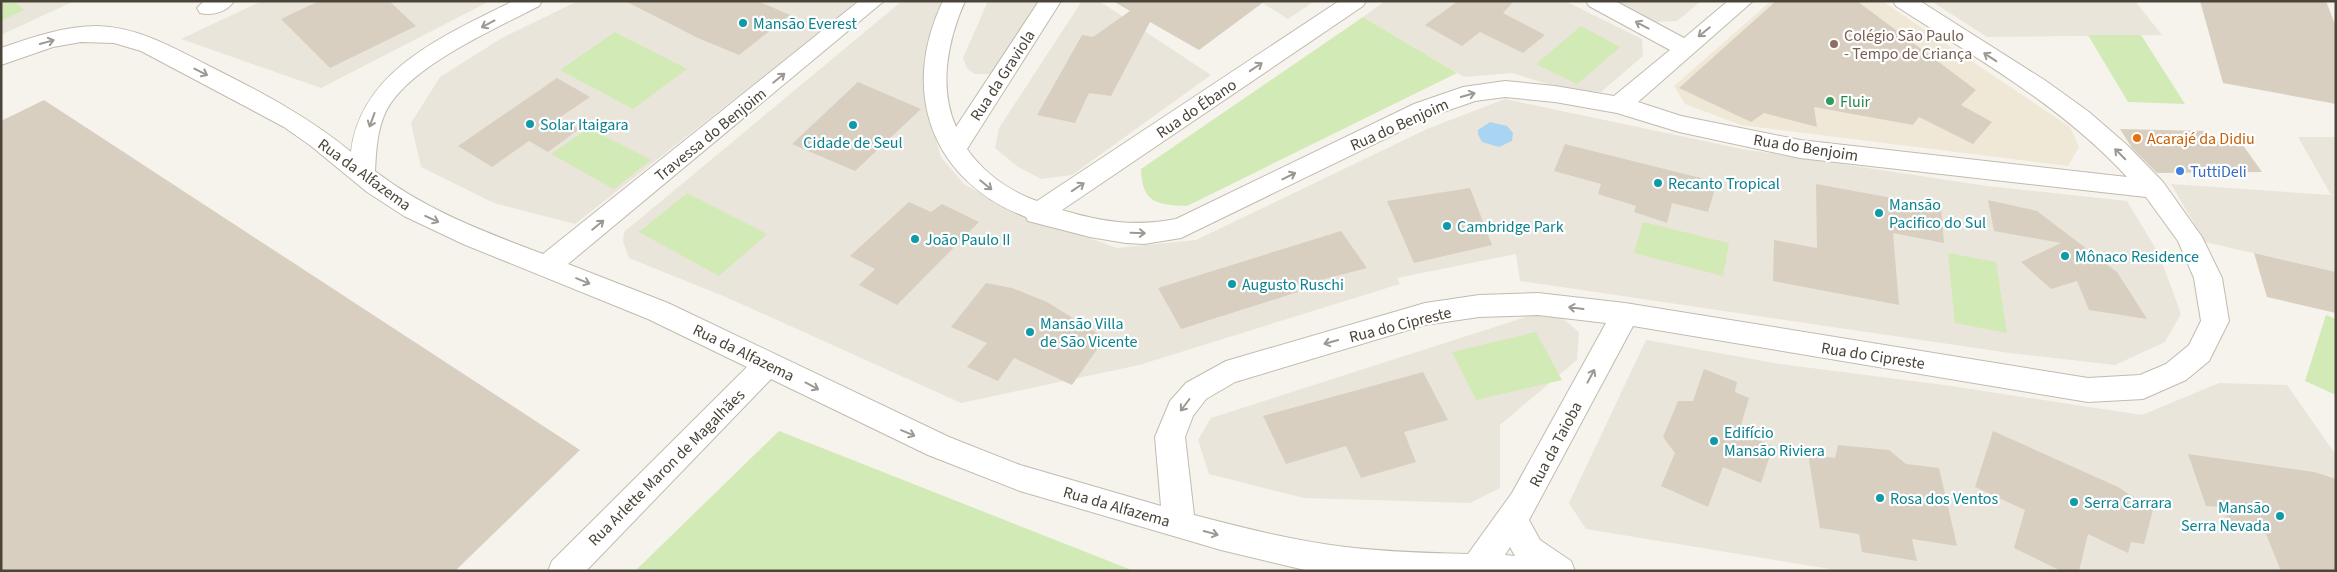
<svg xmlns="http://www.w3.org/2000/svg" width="2337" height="572" font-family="'Source Sans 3',sans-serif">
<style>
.residential{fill:#eae5da}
.education{fill:#efe8d6}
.green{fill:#d2eab5}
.water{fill:#a9d4f2}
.building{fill:#d8cfc1}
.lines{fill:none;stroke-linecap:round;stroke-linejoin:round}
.minor-casing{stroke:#c2bbae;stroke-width:2}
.minor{fill:#fff;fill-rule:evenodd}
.oneway{stroke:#9c9892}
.culture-dot{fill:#0f9aa8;stroke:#fff;stroke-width:2}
.education-dot{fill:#8d6e63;stroke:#fff;stroke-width:2}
.leisure-dot{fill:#2e9e5b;stroke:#fff;stroke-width:2}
.food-dot{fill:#e8710a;stroke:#fff;stroke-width:2}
.shop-dot{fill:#3f7fe0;stroke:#fff;stroke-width:2}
.labels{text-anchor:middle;stroke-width:4.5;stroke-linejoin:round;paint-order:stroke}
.culture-label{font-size:16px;fill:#0d838f;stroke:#fff;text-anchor:start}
.education-label{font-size:16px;fill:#785e54;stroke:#fff;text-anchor:start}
.street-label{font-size:16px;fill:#4b4439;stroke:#fff}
.leisure-label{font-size:16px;fill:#27864d;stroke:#fff;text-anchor:start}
.food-label{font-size:16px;fill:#c56008;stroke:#fff;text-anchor:start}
.shop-label{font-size:16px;fill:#366cbe;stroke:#fff;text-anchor:start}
</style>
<rect width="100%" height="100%" fill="#f6f3ec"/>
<g class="residential">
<path d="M1 1H74L1 35Z"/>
<path d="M262 1H490L321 88 181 39Z"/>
<path d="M578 1H859L575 224 494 203 421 167 411 123 440 77 502 38Z"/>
<path d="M902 1H943L928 44 929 115 941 157 964 184 1006 208 1117 248 1196 240 1427 129 1505 99 1742 149 1987 186 2127 201 2159 254 2181 314 2165 342 2115 365 2010 353 1520 281 1516 254 1397 278 1400 284 1139 365 961 403 728 298 629 258 623 242 624 232Z"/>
<path d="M988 1H1043L999 67 990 74H974L967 68 963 58Z"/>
<path d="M1082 1H1099L1211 75 1072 175 1041 179 1018 167 995 148 999 128Z"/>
<path d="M1259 1H1315L1288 19Z"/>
<path d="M1385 1H1565L1642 39 1643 56 1601 92 1564 89 1512 73 1464 77 1363 17Z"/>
<path d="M1613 1H1701L1677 21 1654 22Z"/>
<path d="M1931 1H2135L2162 35 1987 37Z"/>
<path d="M2298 137H2336V272L2205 242 2171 184 2331 195Z"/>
<path d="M1532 315 1562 318 1579 332 1577 360 1500 425V488L1470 503 1304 498 1209 474 1198 440 1211 418Z"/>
<path d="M1646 340 1780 364 1944 385 2142 415 2219 383 2287 385 2336 455V571H1842L1586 529 1569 503Z"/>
</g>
<path class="education" d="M1771 1H1882L2070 127 2079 147 2068 166 1741 125 1685 104 1674 86Z"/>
<g class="green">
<path d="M1 1H13L24 10 1 21Z"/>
<path d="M1363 17 1457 73 1187 206C1157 205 1142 203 1141 169Z"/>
<path d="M1581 26 1620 47 1577 84 1536 64Z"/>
<path d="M615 32 687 69 633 109 560 70Z"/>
<path d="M2088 35H2141L2185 104 2128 102Z"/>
<path d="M589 128 651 160 614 189 551 154Z"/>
<path d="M687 193 767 234 719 276 639 232Z"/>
<path d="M1643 222 1729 243 1723 276 1634 253Z"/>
<path d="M1948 253 1996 262 2007 333 1955 323Z"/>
<path d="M2326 315 2336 319V395L2305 381Z"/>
<path d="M1536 332 1562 380 1476 400 1452 352Z"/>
<path d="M779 431 1134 571H635Z"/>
</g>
<path class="water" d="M1490 122 1507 126 1513 133 1512 141 1499 147 1482 142 1478 134V130Z"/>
<g class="building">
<path d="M319 1H389L416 26 330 68 281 19Z"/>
<path d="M625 1H758L790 15 739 55 698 38Z"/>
<path d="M1113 1H1265L1199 50 1150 22 1111 96 1089 93 1075 123 1037 115 1082 35 1093 37 1130 11Z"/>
<path d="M1458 1H1514L1503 13 1545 35 1523 53 1480 32 1462 46 1425 25Z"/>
<path d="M1776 1H1857L1976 90 1961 105 1992 122 1973 144 1919 117 1913 125 1814 107 1817 127 1764 113 1751 122 1679 88Z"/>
<path d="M2200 1H2326L2336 27V104L2223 83Z"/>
<path d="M557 78 590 97 559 118 579 129 548 152 529 141 492 167 458 146Z"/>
<path d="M858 82 921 109 855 171 792 144Z"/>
<path d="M44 100 580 450 455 571H1V121Z"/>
<path d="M2120 129 2206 131 2213 141H2240L2262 172 2157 173 2132 148Z"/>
<path d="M1565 144 1717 182 1708 212 1672 203 1667 223 1634 212 1636 206 1598 194 1601 184 1554 171Z"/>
<path d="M1816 184 1941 207 1944 243 1893 233 1899 305 1773 281 1774 240 1817 248Z"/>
<path d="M1470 188 1492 245 1414 263 1387 201Z"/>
<path d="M1988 200 2037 211 2117 272 2147 319 2089 310 2077 281 2051 289 2021 262 2061 243 1994 231Z"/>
<path d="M909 202 931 212 942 204 979 222 897 305 859 285 875 269 850 256Z"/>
<path d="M1341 231 1367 268 1294 287 1298 292 1181 329 1158 288Z"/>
<path d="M2254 253 2336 272V313L2267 297Z"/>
<path d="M986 283 1012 288 1047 302 1105 338 1072 385 1014 358 998 381 967 367 987 343 951 327Z"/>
<path d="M1704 369 1737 382 1735 392 1749 398 1739 432 1773 446 1761 483 1723 467 1708 507 1661 486 1675 453 1663 437 1678 401H1693Z"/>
<path d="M1423 372 1448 420 1404 432 1416 462 1361 478 1346 446 1286 464 1263 416Z"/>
<path d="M1993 431 2118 487 2153 510 2144 544 2131 542 2128 553 2088 534 2079 571H2061L2014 548 2025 510 1975 487Z"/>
<path d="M1838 445 1889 450 1906 464 1939 468 1957 546 1912 539 1917 561 1862 552 1859 534 1820 528 1808 454 1835 458Z"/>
<path d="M2188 454 2314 472 2336 479V571H2281L2264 529 2229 525 2222 507 2206 506Z"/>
</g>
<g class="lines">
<g class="minor-casing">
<g id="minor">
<path d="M204 1H234C227 12 212 16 200 13L197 8Z"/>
<path d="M513 1H542L539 6C495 29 409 66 386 111 377 130 376 151 375 171 425 210 485 232 543 254L859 1H884L568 264 668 303 949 437 1020 465 1161 506 1155 437 1170 401 1186 383 1226 361 1425 303 1479 295 1538 293 1625 303 2088 378 2140 375 2166 364 2189 345 2201 321 2194 278 2178 241 2146 197 1800 158 1679 132 1617 113 1555 102 1505 97 1475 101 1432 116 1181 238 1144 244 1126 243 1090 237 1028 221 1026 217C932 181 899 92 943 1H965C948 39 938 87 956 127L1039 1H1061L967 149C984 173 1009 191 1037 201L1339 1H1366L1363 6 1062 210C1102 222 1134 227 1176 219L1414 104 1463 87 1505 81 1555 86 1614 96 1670 50 1589 6 1586 1H1615L1684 38 1728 1H1753L1638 102 1681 116 1800 140 2127 177C2062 106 1976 58 1896 6L1893 1H1920L2046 81 2089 112 2127 145 2163 182 2202 237 2222 278 2229 321 2209 361 2186 380 2143 399 2088 402 1633 326 1529 520 1540 540 1571 561 1575 571H1309L1221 550 1020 491 928 455 771 379 586 571H548L552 561 747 367 648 319 463 244 404 216 367 192 311 146 284 127 141 51 114 43 81 42 53 47 1 65V48C32 37 65 26 97 26 139 27 176 49 211 67 261 92 309 117 351 152 361 69 446 35 513 1ZM1538 315 1606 323 1512 493 1468 554C1427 553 1387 552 1346 547 1295 541 1244 528 1194 515L1185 437 1193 416 1206 399 1235 382 1425 325 1479 317ZM1510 547 1515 556 1505 555Z"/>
</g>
</g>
<use href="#minor" class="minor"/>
</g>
<defs><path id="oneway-shaft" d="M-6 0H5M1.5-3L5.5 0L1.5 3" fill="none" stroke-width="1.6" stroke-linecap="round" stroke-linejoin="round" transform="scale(1.25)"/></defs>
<g class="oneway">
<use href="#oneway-shaft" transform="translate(488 24) rotate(152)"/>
<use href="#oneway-shaft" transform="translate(1642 25) rotate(-152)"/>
<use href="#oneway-shaft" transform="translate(1704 32) rotate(141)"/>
<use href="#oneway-shaft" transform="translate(47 42) rotate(-15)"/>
<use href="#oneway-shaft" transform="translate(1990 57) rotate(-147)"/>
<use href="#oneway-shaft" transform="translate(1256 67) rotate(-34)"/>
<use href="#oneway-shaft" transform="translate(201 72) rotate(27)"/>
<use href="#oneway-shaft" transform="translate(779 78) rotate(-39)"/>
<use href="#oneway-shaft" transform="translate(1468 95) rotate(-16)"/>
<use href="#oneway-shaft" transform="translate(372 120) rotate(110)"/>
<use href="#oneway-shaft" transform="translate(2120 154) rotate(-135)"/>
<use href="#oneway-shaft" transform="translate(1289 176) rotate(-26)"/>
<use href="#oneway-shaft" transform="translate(986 185) rotate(39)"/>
<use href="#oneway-shaft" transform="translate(1078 187) rotate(-34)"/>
<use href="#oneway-shaft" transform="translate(432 219) rotate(25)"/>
<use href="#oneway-shaft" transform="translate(598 225) rotate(-39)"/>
<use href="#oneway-shaft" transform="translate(1138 233) rotate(2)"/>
<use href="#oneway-shaft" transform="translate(583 281) rotate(22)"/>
<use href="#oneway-shaft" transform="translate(1576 308) rotate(-173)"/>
<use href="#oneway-shaft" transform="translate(1331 342) rotate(164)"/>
<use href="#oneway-shaft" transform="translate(1591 376) rotate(-62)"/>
<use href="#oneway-shaft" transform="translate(812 386) rotate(28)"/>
<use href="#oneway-shaft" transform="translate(1185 405) rotate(127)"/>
<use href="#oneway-shaft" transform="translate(908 433) rotate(23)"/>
<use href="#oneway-shaft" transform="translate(1211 533) rotate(15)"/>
</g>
<g class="culture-dot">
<circle cx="743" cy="23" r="5"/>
<circle cx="530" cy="124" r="5"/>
<circle cx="853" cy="125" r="5"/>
<circle cx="1658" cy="183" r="5"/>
<circle cx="1879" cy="213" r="5"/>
<circle cx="1447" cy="226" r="5"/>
<circle cx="915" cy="239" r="5"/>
<circle cx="2065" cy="256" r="5"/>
<circle cx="1232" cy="284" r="5"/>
<circle cx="1030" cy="332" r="5"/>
<circle cx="1714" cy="441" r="5"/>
<circle cx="1880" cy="498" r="5"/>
<circle cx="2074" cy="502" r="5"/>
<circle cx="2280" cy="516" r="5"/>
</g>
<circle class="education-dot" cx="1834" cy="44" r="5"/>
<circle class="leisure-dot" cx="1830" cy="101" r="5"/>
<circle class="food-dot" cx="2137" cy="138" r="5"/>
<circle class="shop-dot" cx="2180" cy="171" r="5"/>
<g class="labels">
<g class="culture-label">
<text x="753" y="29">Mansão Everest</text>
<text x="540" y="130">Solar Itaigara</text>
<text x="853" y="148" text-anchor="middle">Cidade de Seul</text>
<text x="1668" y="189">Recanto Tropical</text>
<text x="1889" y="210">Mansão<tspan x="1889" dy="18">Pacifico do Sul</tspan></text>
<text x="1457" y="232">Cambridge Park</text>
<text x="925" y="245">João Paulo II</text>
<text x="2075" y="262">Mônaco Residence</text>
<text x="1242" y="290">Augusto Ruschi</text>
<text x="1040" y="329">Mansão Villa<tspan x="1040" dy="18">de São Vicente</tspan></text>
<text x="1724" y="438">Edifício<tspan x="1724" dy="18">Mansão Riviera</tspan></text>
<text x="1890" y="504">Rosa dos Ventos</text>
<text x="2084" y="508">Serra Carrara</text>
<text x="2270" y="513" text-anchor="end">Mansão<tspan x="2270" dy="18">Serra Nevada</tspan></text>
</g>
<g class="education-label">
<text x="1844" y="41">Colégio São Paulo<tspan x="1844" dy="18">- Tempo de Criança</tspan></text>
</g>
<g class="street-label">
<text transform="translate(1002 75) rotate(-57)" y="6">Rua da Graviola</text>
<text transform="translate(1196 108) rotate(-34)" y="6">Rua do Ébano</text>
<text transform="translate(1399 124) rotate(-24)" y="6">Rua do Benjoim</text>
<text transform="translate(710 134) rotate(-39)" y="6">Travessa do Benjoim</text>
<text transform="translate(1806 147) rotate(9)" y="6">Rua do Benjoim</text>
<text transform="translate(365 174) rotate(36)" y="6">Rua da Alfazema</text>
<text transform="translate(1400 324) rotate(-14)" y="6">Rua do Cipreste</text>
<text transform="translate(744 352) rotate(26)" y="6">Rua da Alfazema</text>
<text transform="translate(1873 355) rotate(9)" y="6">Rua do Cipreste</text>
<text transform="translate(1555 444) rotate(-62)" y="6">Rua da Taioba</text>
<text transform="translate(666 467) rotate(-45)" y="6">Rua Arlette Maron de Magalhães</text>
<text transform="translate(1117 506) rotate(16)" y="6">Rua da Alfazema</text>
</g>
<g class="leisure-label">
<text x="1840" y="107">Fluir</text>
</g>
<g class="food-label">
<text x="2147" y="144">Acarajé da Didiu</text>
</g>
<g class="shop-label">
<text x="2190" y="177">TuttiDeli</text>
</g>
</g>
<rect width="2337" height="572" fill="none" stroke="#4b4439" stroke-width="5"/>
</svg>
